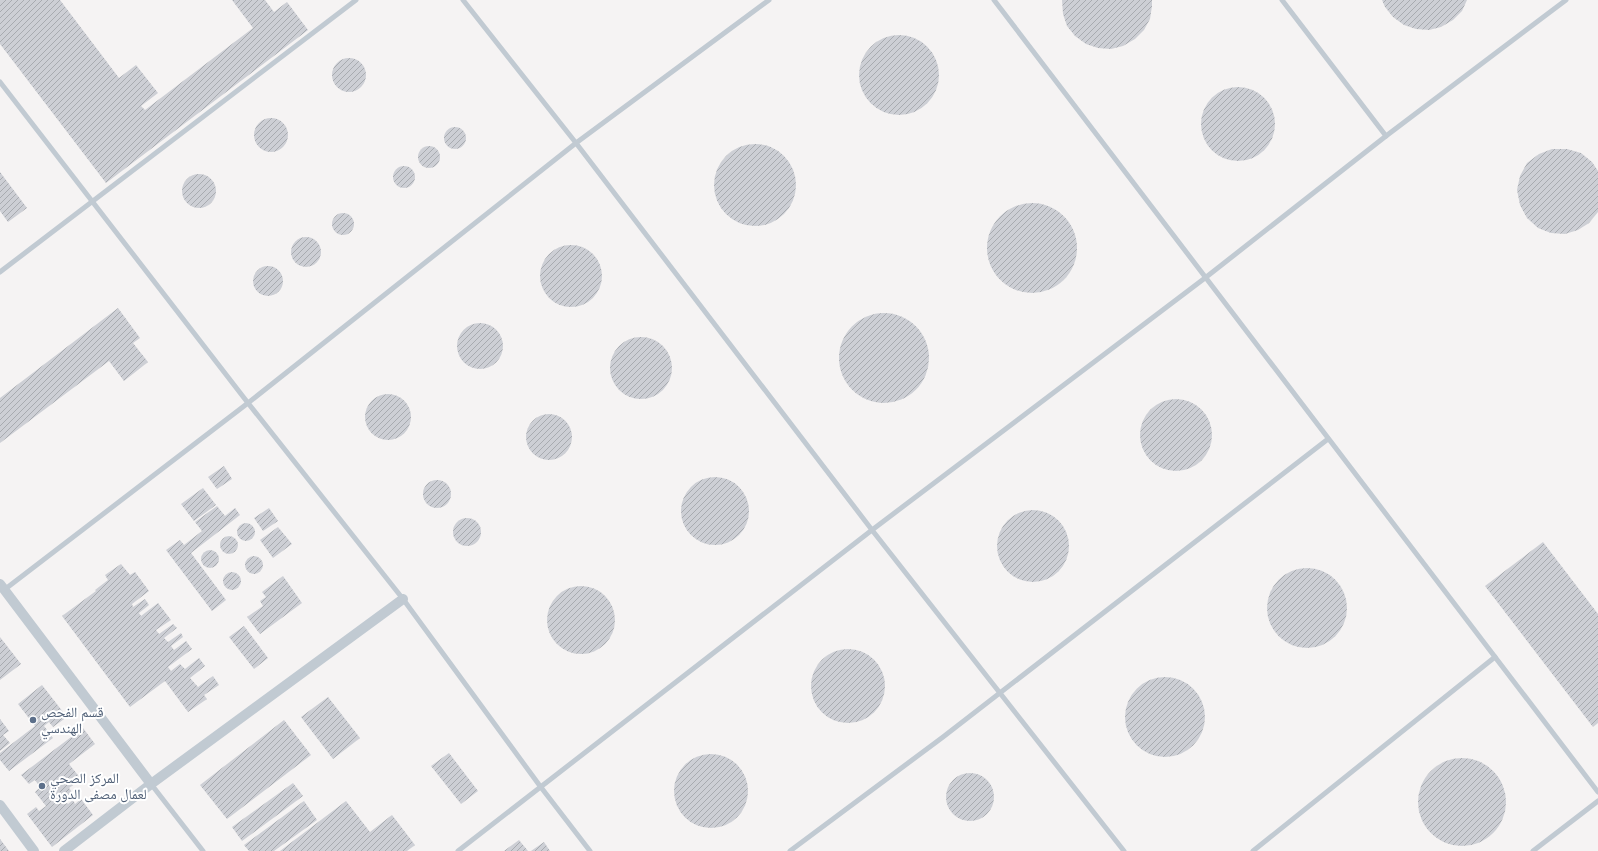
<svg xmlns="http://www.w3.org/2000/svg" width="1598" height="851" font-family="'Open Sans','Noto Naskh Arabic',sans-serif">
<style>
.building{fill:url(#building-hatch)}
.lines{fill:none;stroke-linecap:round;stroke-linejoin:round}
.service{stroke:#c1cad2;stroke-width:5}
.minor{stroke:#c1cad2;stroke-width:10}
.service-dot{fill:#5c6f8a;stroke:#fff;stroke-width:1.5}
.labels{text-anchor:middle;stroke-width:4;stroke-linejoin:round;paint-order:stroke}
.service-label{font-size:14px;fill:#4e5e75;stroke:#fff;text-anchor:start}
</style>
<defs>
<pattern id="building-hatch" width="6" height="6" patternUnits="userSpaceOnUse"><rect width="6" height="6" fill="#cdcfd5"/><path d="M-1 1l2-2M0 6l6-6M5 7l2-2" fill="none" stroke="#a8abb0"/></pattern>
</defs>
<rect width="100%" height="100%" fill="#f5f3f3"/>
<g class="building">
<path d="M0 0H60L119 78 136 65 158 93 141 106 145 110 253 28 232 0H265L274 12 287 2 308 30 106 183 0 44Z"/>
<path d="M1062 0H1152V6L1150 19 1144 30 1135 39 1123 46 1111 49 1098 48 1086 44 1075 36 1067 26 1063 14Z"/>
<path d="M1382 0H1467L1462 11 1453 20 1441 27 1429 30 1416 29 1404 25 1393 17 1385 7Z"/>
<circle cx="899" cy="75" r="40"/>
<circle cx="349" cy="75" r="17"/>
<circle cx="1238" cy="124" r="37"/>
<circle cx="271" cy="135" r="17"/>
<circle cx="455" cy="138" r="11"/>
<circle cx="755" cy="185" r="41"/>
<circle cx="429" cy="157" r="11"/>
<path d="M1552 149H1567L1581 153 1592 162 1598 171V212L1589 223 1578 230 1565 234 1551 233 1538 228 1527 218 1520 205 1517 190 1520 176 1527 163 1539 154Z"/>
<circle cx="404" cy="177" r="11"/>
<path d="M0 172 27 208 8 222 0 211Z"/>
<circle cx="199" cy="191" r="17"/>
<circle cx="1032" cy="248" r="45"/>
<circle cx="343" cy="224" r="11"/>
<circle cx="306" cy="252" r="15"/>
<circle cx="571" cy="276" r="31"/>
<circle cx="268" cy="281" r="15"/>
<path d="M118 308 140 338 133 343 148 362 124 381 109 361 0 443V398Z"/>
<circle cx="884" cy="358" r="45"/>
<circle cx="480" cy="346" r="23"/>
<circle cx="641" cy="368" r="31"/>
<circle cx="388" cy="417" r="23"/>
<circle cx="1176" cy="435" r="36"/>
<circle cx="549" cy="437" r="23"/>
<path d="M224 466 232 479 217 489 208 477Z"/>
<circle cx="715" cy="511" r="34"/>
<circle cx="437" cy="494" r="14"/>
<path d="M203 488 216 505 194 521 181 504Z"/>
<path d="M217 506 225 516 235 508 240 515 191 553 226 600 212 611 166 550 180 540 184 545 202 531 195 522Z"/>
<path d="M269 508 278 521 263 531 254 518Z"/>
<circle cx="1033" cy="546" r="36"/>
<circle cx="467" cy="532" r="14"/>
<circle cx="246" cy="532" r="9"/>
<path d="M278 527 292 544 273 558 260 540Z"/>
<circle cx="229" cy="545" r="9"/>
<path d="M1543 542 1598 614V723L1593 727 1485 586Z"/>
<circle cx="210" cy="559" r="9"/>
<circle cx="254" cy="565" r="9"/>
<path d="M121 564 130 575 135 572 149 591 132 604 133 607 145 599 149 605 139 613 141 616 158 603 171 620 156 630 159 634 173 624 177 628 164 638 168 642 181 633 183 637 171 646 174 650 186 641 192 649 168 667 171 671 180 664 185 669 199 658 205 666 190 678 198 687 213 676 219 685 204 695 207 699 188 712 165 681 130 707 62 616 96 591 95 590 108 580 105 575Z"/>
<circle cx="1307" cy="608" r="40"/>
<circle cx="232" cy="581" r="9"/>
<path d="M283 576 302 603 260 634 247 617 263 606 260 601 266 597 262 592Z"/>
<circle cx="581" cy="620" r="34"/>
<path d="M244 626 268 658 254 669 229 637Z"/>
<path d="M0 637 21 664 0 680Z"/>
<circle cx="848" cy="686" r="37"/>
<circle cx="1165" cy="717" r="40"/>
<path d="M42 685 67 717 53 727 49 722 44 726 53 738 9 771 0 760V753L35 726 18 704Z"/>
<path d="M328 697 360 738 333 759 301 717Z"/>
<path d="M0 719 9 731 3 735 10 743 0 751Z"/>
<path d="M284 720 311 755 227 819 200 785Z"/>
<path d="M83 728 95 744 69 764 81 779 69 788 72 792 64 799 68 804 73 800 75 804 81 799 93 815 52 847 27 814 36 807 39 811 46 806 35 792 40 787 35 780 29 784 21 775Z"/>
<path d="M449 753 478 791 461 804 431 766Z"/>
<circle cx="711" cy="791" r="37"/>
<circle cx="1462" cy="802" r="44"/>
<circle cx="970" cy="797" r="24"/>
<path d="M293 783 303 796 242 841 232 827Z"/>
<path d="M304 801 317 820 274 851H249L244 845Z"/>
<path d="M346 801 370 832 392 815 415 845 407 851H280Z"/>
<path d="M0 839 9 851H0Z"/>
<path d="M519 840 528 851H504Z"/>
<path d="M544 842 550 851H531Z"/>
</g>
<g class="lines">
<g class="service">
<path d="M463 0 576 143 872 530 1124 851"/>
<path d="M994 0 1598 792"/>
<path d="M1282 0 1386 136"/>
<path d="M0 82 248 403 403 599 540 786 590 851"/>
<path d="M0 272 356 0"/>
<path d="M4 590 248 403 576 143 769 0"/>
<path d="M151 784 203 851"/>
<path d="M458 851 872 530 1205 278 1386 136 1566 0"/>
<path d="M790 851 943 737 1328 439"/>
<path d="M1253 851 1495 657"/>
<path d="M1533 851 1598 801"/>
</g>
<g class="minor">
<path d="M0 584 151 784"/>
<path d="M0 805 34 851"/>
<path d="M64 851 151 784 403 599"/>
</g>
</g>
<g class="service-dot">
<circle cx="33" cy="720" r="4"/>
<circle cx="42" cy="786" r="4"/>
</g>
<g class="labels">
<g class="service-label">
<text x="41" y="717">قسم الفحص<tspan x="41" dy="16">الهندسي</tspan></text>
<text x="50" y="783">المركز الصحي<tspan x="50" dy="16">لعمال مصفى الدورة</tspan></text>
</g>
</g>
</svg>
